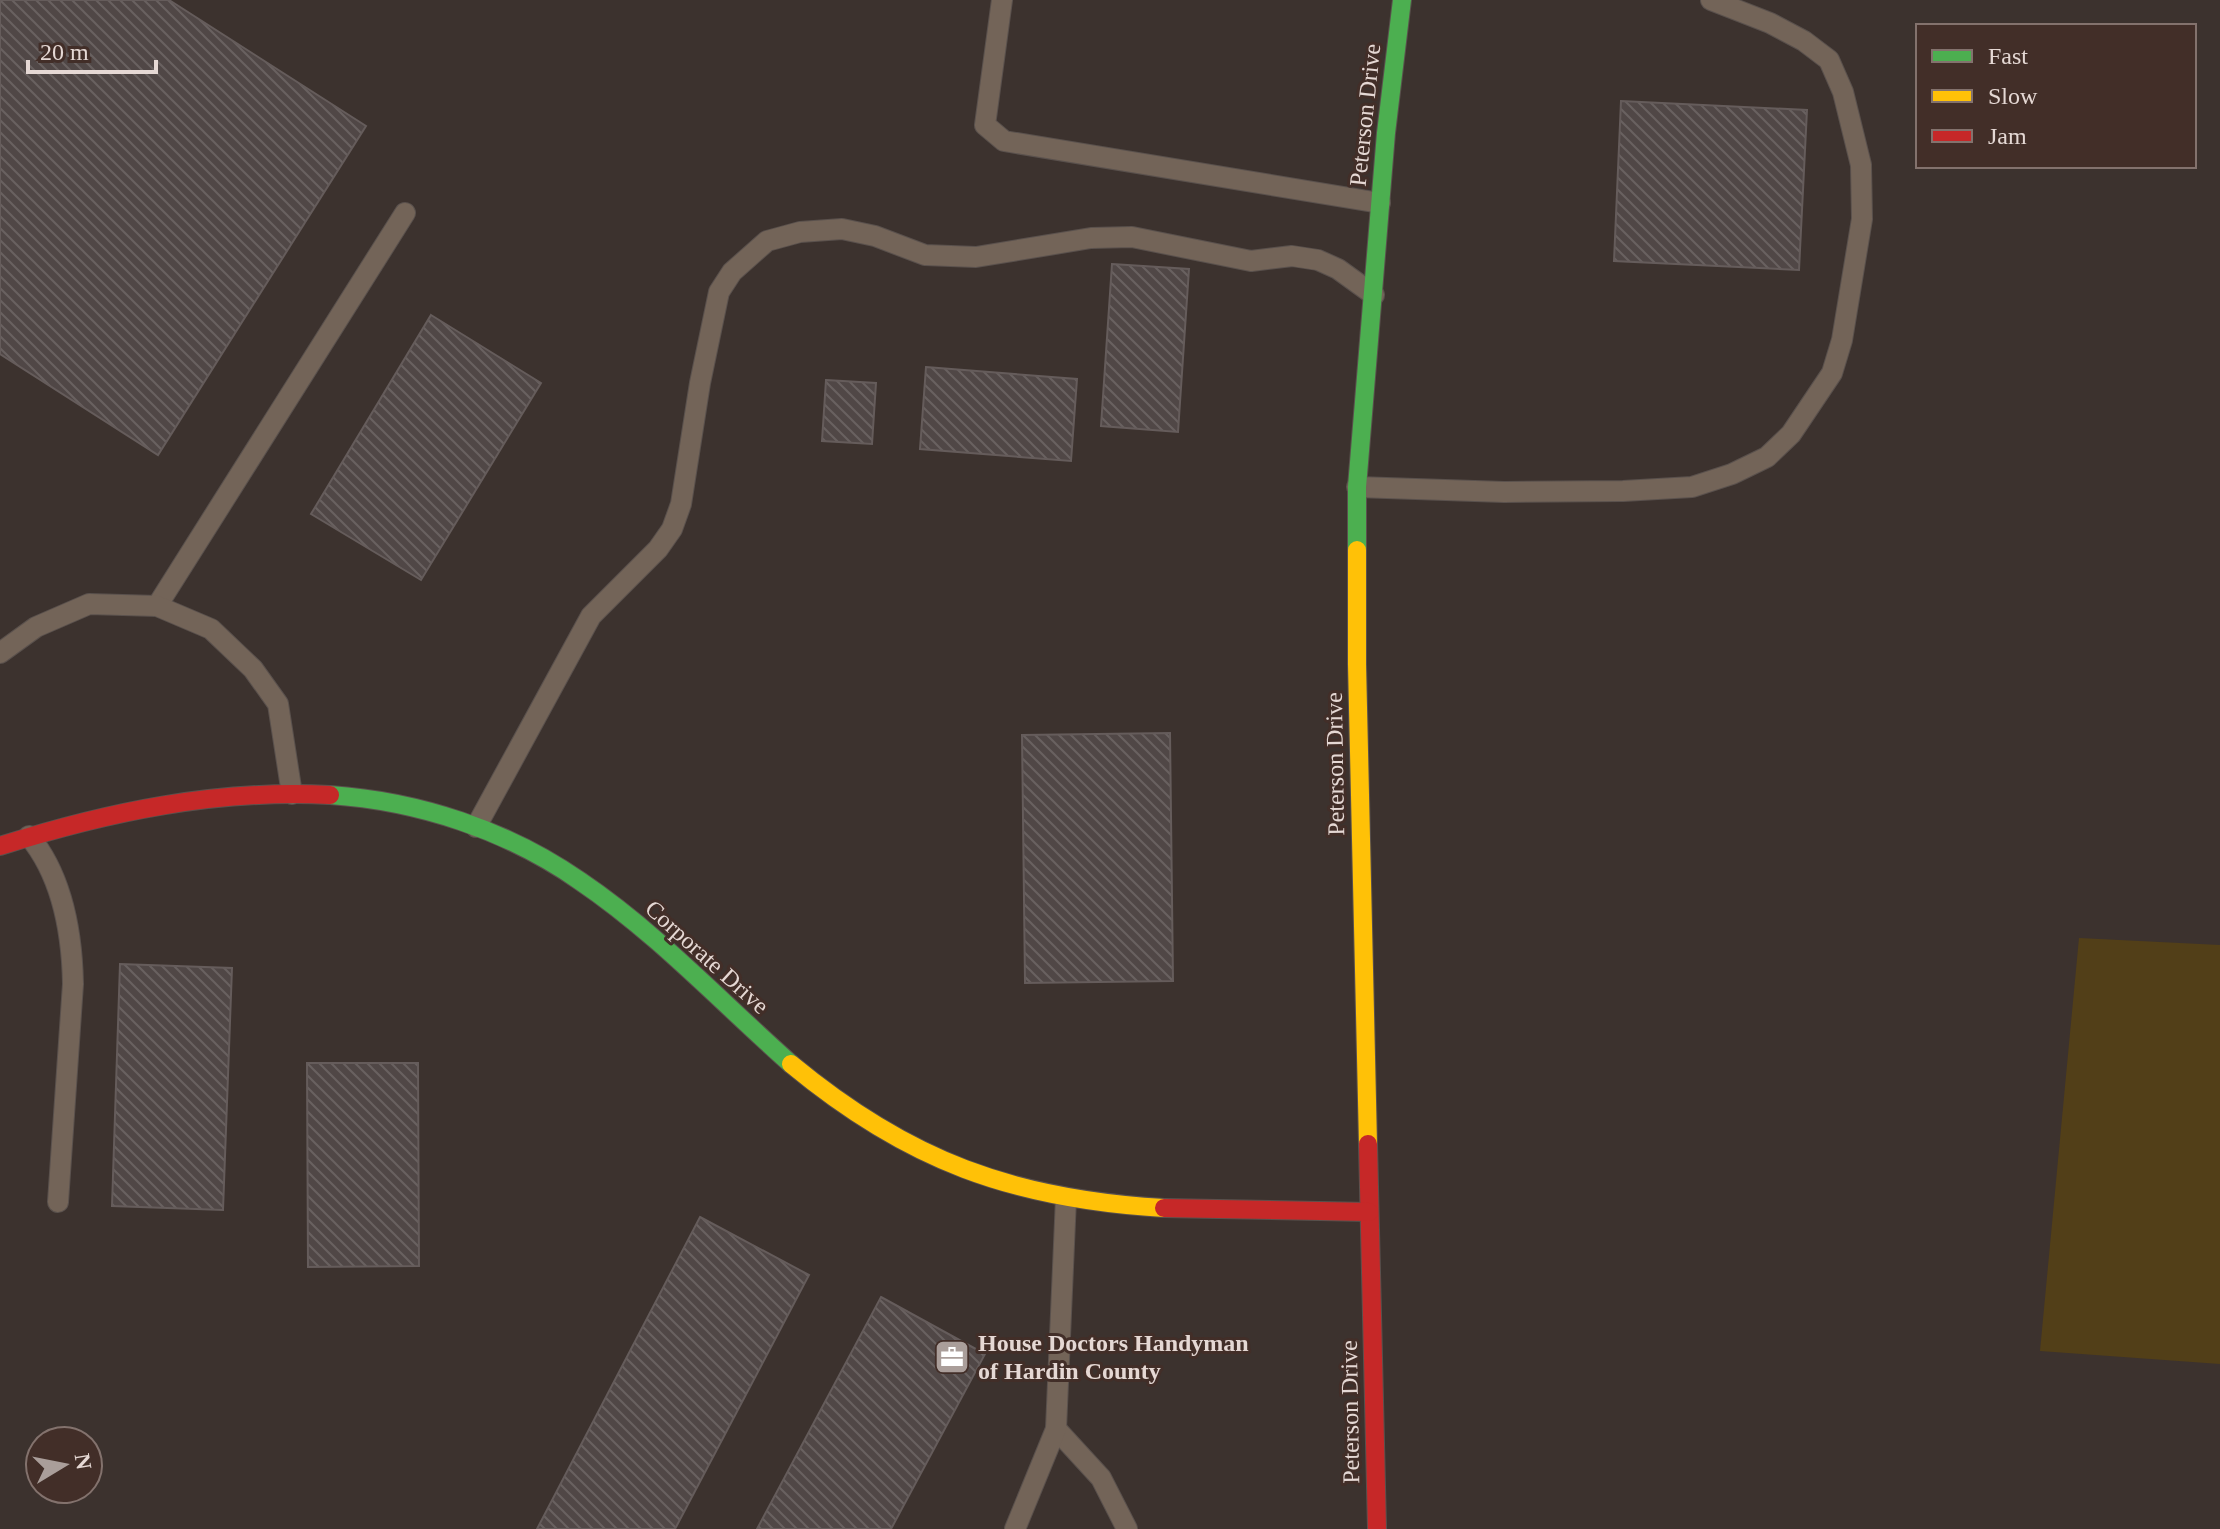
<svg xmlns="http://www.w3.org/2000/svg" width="2220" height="1529" font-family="Georgia,serif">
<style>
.garden{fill:#523f18}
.building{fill:url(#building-back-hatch);stroke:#655c5b;stroke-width:2}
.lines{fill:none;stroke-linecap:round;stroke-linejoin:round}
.lane-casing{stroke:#5a514d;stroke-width:22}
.fast-casing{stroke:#5a514d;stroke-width:20}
.slow-casing{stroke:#5a514d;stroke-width:20}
.jam-casing{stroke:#5a514d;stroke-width:20}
.lane{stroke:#736458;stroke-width:20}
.fast{stroke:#4caf50;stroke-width:18}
.slow{stroke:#ffc107;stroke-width:18}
.jam{stroke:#c62828;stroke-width:18}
.labels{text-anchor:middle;stroke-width:6;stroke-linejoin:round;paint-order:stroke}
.street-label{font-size:24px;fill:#e5d8d4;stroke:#422e28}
.poi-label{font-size:24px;font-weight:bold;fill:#e5d8d4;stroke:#422e28;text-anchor:start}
</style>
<defs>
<pattern id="building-back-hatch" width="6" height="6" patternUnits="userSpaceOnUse" patternTransform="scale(2)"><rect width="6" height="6" fill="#504746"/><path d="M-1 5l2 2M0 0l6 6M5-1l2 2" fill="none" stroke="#696160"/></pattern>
</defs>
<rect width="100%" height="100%" fill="#3c322e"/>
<path class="garden" d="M2079 938 2220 945V1364L2040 1351Z"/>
<g class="building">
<path d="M0 0H169L366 126 158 455 0 354Z"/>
<path d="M1621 101 1807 110 1799 270 1614 261Z"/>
<path d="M1112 264 1189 269 1178 432 1101 426Z"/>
<path d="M431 315 541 383 421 580 311 514Z"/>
<path d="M926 367 1077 379 1071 461 920 449Z"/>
<path d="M826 380 876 383 872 444 822 441Z"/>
<path d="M1170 733 1173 981 1025 983 1022 735Z"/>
<path d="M120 964 232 968 223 1210 112 1206Z"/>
<path d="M307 1063H418L419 1266 308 1267Z"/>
<path d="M700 1217 809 1275 675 1529H537Z"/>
<path d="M881 1297 985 1354 891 1529H757Z"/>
</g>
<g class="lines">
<g class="lane-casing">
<g id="lane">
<path d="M1002 0 985 125 1004 141 1380 203"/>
<path d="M1357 487 1504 492 1623 491 1692 487 1732 474 1767 457 1791 434 1832 373 1842 340 1862 219 1861 165 1843 92 1829 60 1804 41 1770 23 1711 0"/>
<path d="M157 606 405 213"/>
<path d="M0 653 36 627 89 604 157 606 211 629 253 669 278 704 292 794"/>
<path d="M476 827 591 616 658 549 672 529 681 504 700 383 719 292 732 272 767 241 800 232 842 229 875 236 925 255 976 257 1091 238 1132 237 1251 261 1292 256 1318 260 1338 269 1374 295"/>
<path d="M29 836C63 877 72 932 73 984L58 1202"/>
<path d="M1056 1429 1101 1478 1127 1529"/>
<path d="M1015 1529 1056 1429 1066 1198"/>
</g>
</g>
<g class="fast-casing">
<g id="fast">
<path d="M1357 550V487L1386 133 1402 0"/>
<path d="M330 795C418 801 507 830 580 881 657 933 722 1003 791 1064"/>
</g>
</g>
<g class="slow-casing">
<g id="slow">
<path d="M1357 550V664L1368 1144"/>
<path d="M791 1064C908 1161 1013 1199 1164 1208"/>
</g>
</g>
<g class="jam-casing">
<g id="jam">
<path d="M0 846C107 812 217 789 330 795"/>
<path d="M1368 1144 1377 1529"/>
<path d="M1164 1208 1369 1212"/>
</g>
</g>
<use href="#lane" class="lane"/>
<use href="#fast" class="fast"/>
<use href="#slow" class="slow"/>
<use href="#jam" class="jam"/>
</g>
<defs>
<g id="office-square" transform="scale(1.8)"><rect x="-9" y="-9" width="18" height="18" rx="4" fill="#aa9e9a" stroke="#422e28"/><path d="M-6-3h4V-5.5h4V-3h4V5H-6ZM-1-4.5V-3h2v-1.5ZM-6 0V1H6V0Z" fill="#fff"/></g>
</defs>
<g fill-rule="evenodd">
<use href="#office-square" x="952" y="1357"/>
</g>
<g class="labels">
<g class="street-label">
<text transform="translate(1365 115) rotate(-84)" y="8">Peterson Drive</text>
<text transform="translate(1335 764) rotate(-91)" y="8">Peterson Drive</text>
<text transform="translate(707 957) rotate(42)" y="8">Corporate Drive</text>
<text transform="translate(1350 1412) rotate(-91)" y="8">Peterson Drive</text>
</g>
<g class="poi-label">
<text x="978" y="1351">House Doctors Handyman<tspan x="978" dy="28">of Hardin County</tspan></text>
</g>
</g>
<rect x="1916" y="24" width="280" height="144" fill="#422e28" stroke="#83726d" stroke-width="2"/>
<rect x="1932" y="50" width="40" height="12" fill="#4caf50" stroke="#83726d" stroke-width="2"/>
<text x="1988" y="64" font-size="24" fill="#e5d8d4">Fast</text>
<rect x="1932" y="90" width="40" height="12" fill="#ffc107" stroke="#83726d" stroke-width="2"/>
<text x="1988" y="104" font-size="24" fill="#e5d8d4">Slow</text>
<rect x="1932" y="130" width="40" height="12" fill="#c62828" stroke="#83726d" stroke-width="2"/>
<text x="1988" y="144" font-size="24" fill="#e5d8d4">Jam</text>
<g transform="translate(64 1465) rotate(80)"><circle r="38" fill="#422e28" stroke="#83726d" stroke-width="2"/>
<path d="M0-6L14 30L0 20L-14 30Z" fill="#aa9e9a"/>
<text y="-12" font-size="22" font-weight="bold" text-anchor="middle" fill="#e5d8d4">N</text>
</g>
<path d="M28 60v12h128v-12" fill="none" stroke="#e5d8d4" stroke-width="4"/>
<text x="40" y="60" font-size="24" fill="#e5d8d4" stroke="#422e28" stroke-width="6" paint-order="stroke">20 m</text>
</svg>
